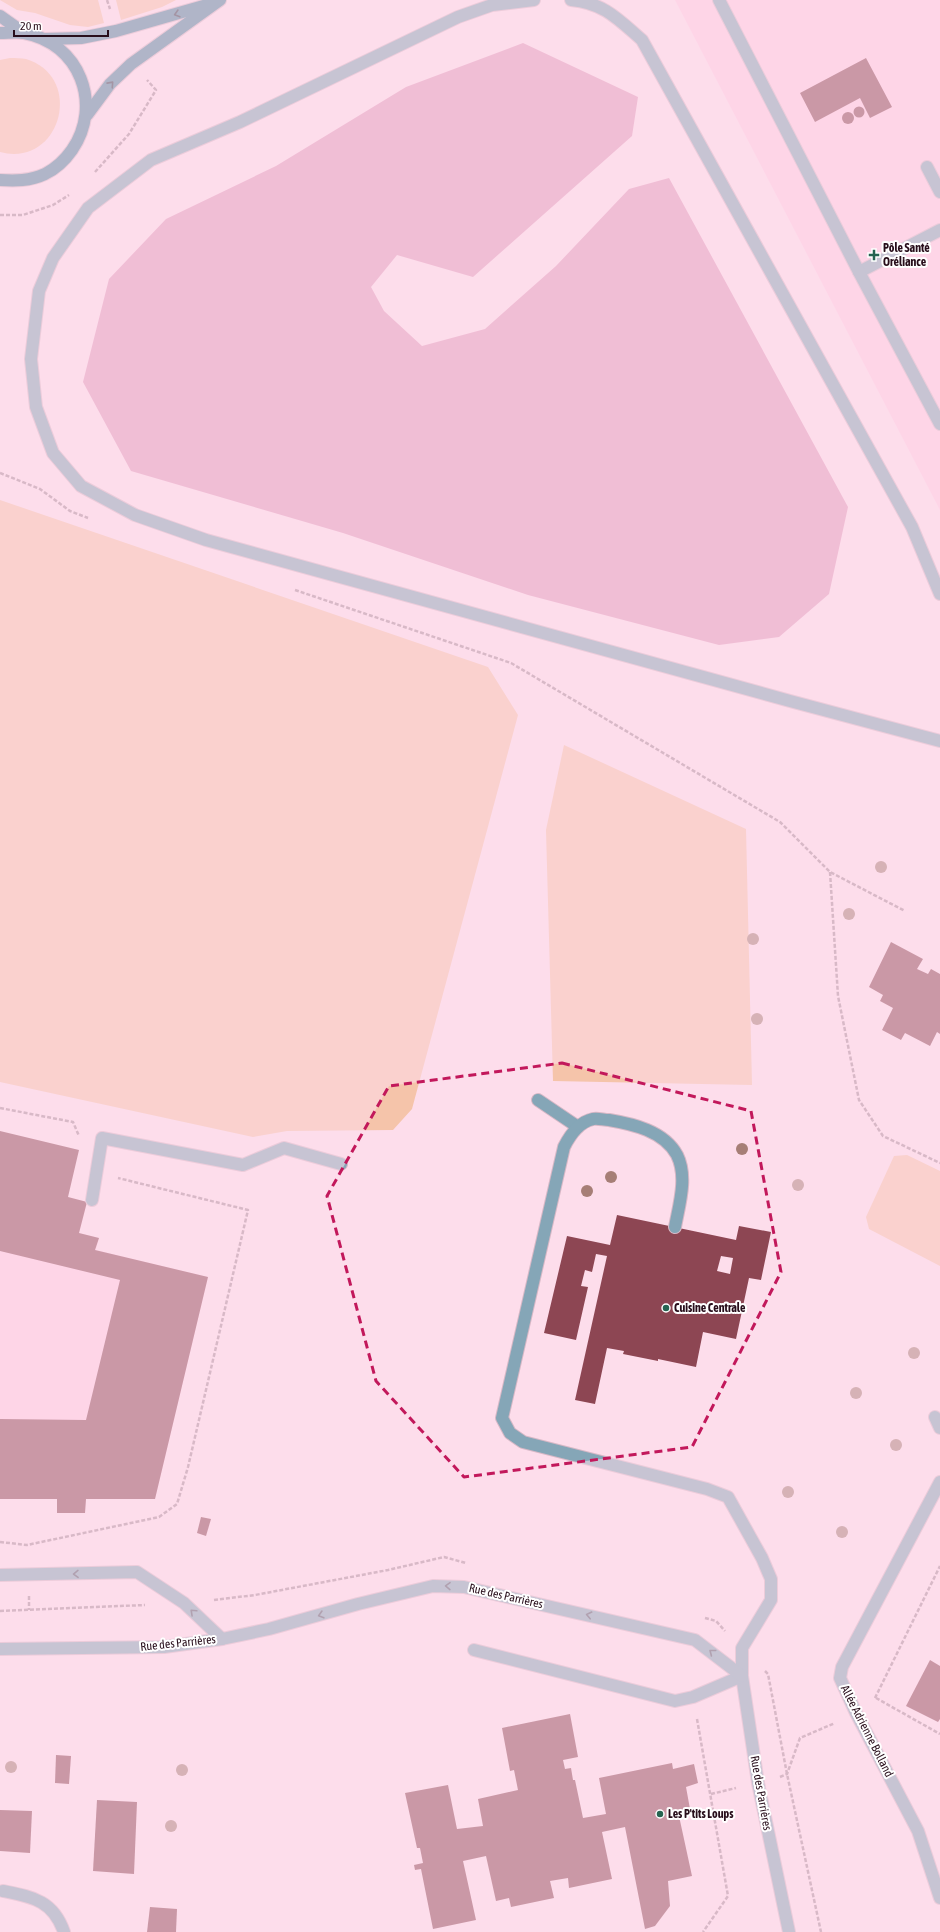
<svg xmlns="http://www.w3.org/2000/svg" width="940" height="1932" font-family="'Asap Condensed',sans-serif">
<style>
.built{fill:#ffcce3}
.green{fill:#f5c4aa}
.water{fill:#e199bb}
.building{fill:#8d4653;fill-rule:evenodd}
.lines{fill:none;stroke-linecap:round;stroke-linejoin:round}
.lane-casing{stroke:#d7b8c6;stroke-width:14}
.street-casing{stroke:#d7b8c6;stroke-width:14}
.secondary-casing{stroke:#d7b8c6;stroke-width:14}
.path{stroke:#ac8e9c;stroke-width:2.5;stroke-dasharray:4 2;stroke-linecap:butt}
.lane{stroke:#85a6b7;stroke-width:12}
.street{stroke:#85a6b7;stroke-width:12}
.secondary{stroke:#53869e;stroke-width:12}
.tree{fill:#a67e76}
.oneway{stroke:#393e4f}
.oneway2{stroke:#565a69}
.marked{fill:none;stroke:#c2185b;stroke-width:3;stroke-dasharray:8 5;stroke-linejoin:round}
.poi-dot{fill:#256451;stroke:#fff;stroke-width:1.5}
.labels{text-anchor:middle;stroke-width:4;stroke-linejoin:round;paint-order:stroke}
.poi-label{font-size:12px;font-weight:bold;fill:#280e1b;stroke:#fff;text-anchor:start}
.street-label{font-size:12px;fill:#280e1b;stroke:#fff}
</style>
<rect width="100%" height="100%" fill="#fdddeb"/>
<g class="built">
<path d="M675 0H940V510Z"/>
<path d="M0 1131 68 1197 87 1202 79 1233 99 1238 96 1250 208 1277 155 1499H86L85 1513H57V1499H0Z"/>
</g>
<g class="green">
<path d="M0 0H98L104 23 88 27 70 25 35 13 17 10Z"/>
<path d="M116 0H176L162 7 121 20Z"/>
<path d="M10 58C15 58 21 58 26 59 85 77 61 168 0 152V60Z"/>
<path d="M0 500 488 667 518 715 412 1109 393 1130 287 1131 253 1137 0 1082Z"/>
<path d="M564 745 746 829 752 1085 553 1081 546 830Z"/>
<path d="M907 1155 940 1171V1266L869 1229 866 1217 894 1156Z"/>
</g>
<path class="water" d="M523 43 638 97 632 136 473 277 397 255 371 287 384 311 422 346 485 329 556 266 629 189 669 178 848 507 829 594 779 637 719 645 528 595 343 533 131 471 83 382 109 279 166 219 276 166 406 87Z"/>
<g class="building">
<path d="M866 58 892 107 870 118 860 98 815 122 800 93Z"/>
<circle cx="859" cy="112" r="5.5"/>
<circle cx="848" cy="118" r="6"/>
<path d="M891 942 923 959 917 969 928 974 931 969 940 974V1034L937 1032 930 1046 905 1033 901 1040 882 1030 893 1008 880 1001 883 995 869 987Z"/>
<path d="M0 1131 79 1150 68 1197 87 1202 79 1233 99 1238 95 1250 208 1277 155 1499H86L85 1513H57V1499H0V1419L86 1420 120 1280 0 1251Z"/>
<path d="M617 1215 736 1240 739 1226 771 1232 761 1280 749 1278 736 1339 703 1332 696 1367 658 1359V1361L623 1354 624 1351 607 1348 595 1404 575 1400 607 1256 596 1254 592 1272 585 1270 581 1286 588 1287 576 1340 544 1333 567 1236 610 1245ZM721 1256 733 1258 730 1274 717 1271Z"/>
<path d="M201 1517 211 1519 206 1536 197 1533Z"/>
<path d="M930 1660 940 1666V1719L938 1722 906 1706Z"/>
<path d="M570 1714 578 1757 563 1760 565 1769 571 1768 573 1780H575L583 1818 606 1814 599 1778 672 1763 673 1769 694 1764 698 1783 686 1787 690 1809 696 1808V1813L679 1816 692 1876 668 1881 670 1906 655 1926 645 1929 625 1827 602 1832 612 1879 569 1888 568 1878 550 1881 554 1898 511 1907 509 1898 496 1901 486 1856 463 1861 476 1920 433 1929 421 1869 415 1870 414 1865 423 1863 420 1848H417L405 1793 448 1785 457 1829 483 1826 478 1799 518 1790 514 1770 510 1771 502 1728Z"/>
<path d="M56 1755 71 1756 69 1784 55 1783Z"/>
<path d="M97 1800 137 1802 134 1874 93 1871Z"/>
<path d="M0 1810 32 1811 30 1853 0 1851Z"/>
<path d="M150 1907 177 1909 176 1932H147Z"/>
</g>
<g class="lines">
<g class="lane-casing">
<g id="lane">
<path d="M534 0 492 5 458 17 240 122 151 160 88 208 53 258 39 291 31 359 36 407 53 453 81 486 135 515 206 540 790 701 940 741"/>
<path d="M571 0C604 3 618 19 642 40L912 527 940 594"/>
<path d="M927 167 940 192"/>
<path d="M859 272 940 230"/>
<path d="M538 1100 578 1127"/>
<path d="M92 1200 102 1138 243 1165 284 1148 341 1164"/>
<path d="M675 1227C679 1205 688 1177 677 1155 664 1131 633 1124 609 1120 604 1120 598 1118 593 1119 579 1122 570 1135 564 1147L502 1418 510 1433 523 1442 707 1489 728 1497 762 1558 771 1579V1600L742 1648V1676L758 1783 789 1932"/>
<path d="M0 1575 137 1572 184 1603 222 1639"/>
<path d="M474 1650 675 1701 693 1697 742 1676"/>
<path d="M3 1891C32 1897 53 1900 64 1932"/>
</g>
</g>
<g class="street-casing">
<g id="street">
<path d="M719 0 859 272 940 424"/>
<path d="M935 1417 940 1428"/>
<path d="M940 1482 842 1667 840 1678 856 1713 918 1831 940 1898"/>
<path d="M0 1649 164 1647 222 1639 269 1629 358 1604 433 1586 464 1587 695 1640 742 1676"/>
</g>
</g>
<g class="secondary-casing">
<g id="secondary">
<path d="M0 16 24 33"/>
<path d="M0 33C8 33 17 32 24 33 80 43 103 105 72 150 65 160 55 169 45 174 30 181 15 181 0 180"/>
<path d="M44 39 81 38 116 31 207 5"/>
<path d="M87 115 110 84 131 64 220 0"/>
</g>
</g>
<g class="path">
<path d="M107 0 110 9"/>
<path d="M95 172 129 134 156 90 147 80"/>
<path d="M0 215H23L53 205 69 195"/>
<path d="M0 473 40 489 70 511 88 518"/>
<path d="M295 590 511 663 780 822 830 872 905 911"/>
<path d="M830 872 838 996 859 1100 883 1136 940 1163"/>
<path d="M0 1108 73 1122 79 1136"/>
<path d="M0 1542 27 1545 159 1517 177 1504 188 1467 248 1210 118 1178"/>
<path d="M29 1596V1610"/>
<path d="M214 1600 255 1595 388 1570 444 1557 466 1563"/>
<path d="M0 1611 145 1605"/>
<path d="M705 1618 716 1621 725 1631"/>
<path d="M765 1671 768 1674 787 1774 821 1932"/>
<path d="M875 1698 940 1566"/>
<path d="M876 1698 940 1734"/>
<path d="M697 1719 728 1896 703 1932"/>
<path d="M780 1777 787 1774 800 1738 835 1723"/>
<path d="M711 1794 736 1788"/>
</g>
<use href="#lane" class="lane"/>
<use href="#street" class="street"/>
<use href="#secondary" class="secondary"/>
</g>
<g class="tree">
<circle cx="881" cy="867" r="6"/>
<circle cx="849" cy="914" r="6"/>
<circle cx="753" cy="939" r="6"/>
<circle cx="757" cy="1019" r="6"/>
<circle cx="742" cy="1149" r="6"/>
<circle cx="611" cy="1177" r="6"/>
<circle cx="798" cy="1185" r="6"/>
<circle cx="587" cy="1191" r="6"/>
<circle cx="914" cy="1353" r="6"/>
<circle cx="856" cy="1393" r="6"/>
<circle cx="896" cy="1445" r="6"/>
<circle cx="788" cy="1492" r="6"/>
<circle cx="842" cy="1532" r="6"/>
<circle cx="11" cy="1767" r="6"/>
<circle cx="182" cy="1770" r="6"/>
<circle cx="171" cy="1826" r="6"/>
</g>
<defs><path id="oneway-chevron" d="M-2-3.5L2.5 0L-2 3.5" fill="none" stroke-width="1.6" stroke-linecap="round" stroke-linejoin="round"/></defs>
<g class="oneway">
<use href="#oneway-chevron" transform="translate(177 14) rotate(164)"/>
<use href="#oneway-chevron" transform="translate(111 84) rotate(-48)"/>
</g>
<g class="oneway2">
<use href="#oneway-chevron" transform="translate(76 1574) rotate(179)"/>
<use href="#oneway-chevron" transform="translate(448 1586) rotate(-179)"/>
<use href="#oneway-chevron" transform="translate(193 1612) rotate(-137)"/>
<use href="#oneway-chevron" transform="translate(321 1615) rotate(164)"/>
<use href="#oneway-chevron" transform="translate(589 1615) rotate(-167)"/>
<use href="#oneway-chevron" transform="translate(712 1652) rotate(-142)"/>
</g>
<path d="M0 0H940V1932H0ZM562 1063 751 1111 781 1272 692 1447 464 1477 376 1381 327 1196 389 1086Z" fill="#fdddeb" fill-opacity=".55" fill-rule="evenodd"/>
<path class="marked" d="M562 1063 751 1111 781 1272 692 1447 464 1477 376 1381 327 1196 389 1086Z"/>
<g class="poi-dot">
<path d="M872 249h4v4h4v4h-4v4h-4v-4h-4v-4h4z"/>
<circle cx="666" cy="1308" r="4"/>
<circle cx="660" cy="1814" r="4"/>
</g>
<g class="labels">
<g class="poi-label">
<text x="883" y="252">Pôle Santé<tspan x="883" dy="14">Oréliance</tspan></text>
<text x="674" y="1312">Cuisine Centrale</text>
<text x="668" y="1818">Les P'tits Loups</text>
</g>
<g class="street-label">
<text transform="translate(506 1596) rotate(13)" y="4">Rue des Parrières</text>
<text transform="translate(178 1643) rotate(-6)" y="4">Rue des Parrières</text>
<text transform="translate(867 1731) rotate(63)" y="4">Allée Adrienne Bolland</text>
<text transform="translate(761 1793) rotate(80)" y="4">Rue des Parrières</text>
</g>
</g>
<path d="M14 30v6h94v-6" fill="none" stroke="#280e1b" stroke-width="2"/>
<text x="20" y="30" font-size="12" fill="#280e1b" stroke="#ffffff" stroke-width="3" paint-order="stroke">20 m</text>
</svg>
